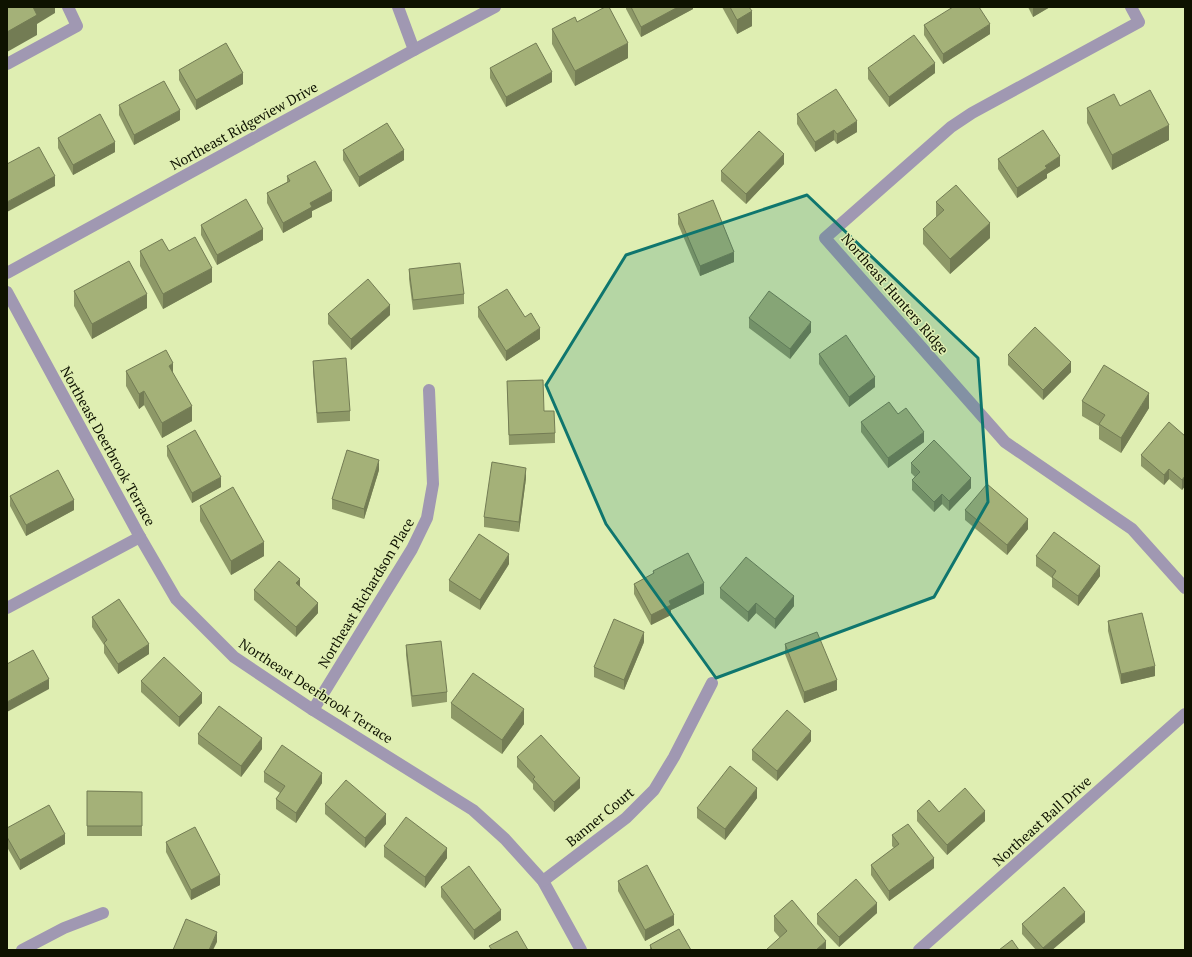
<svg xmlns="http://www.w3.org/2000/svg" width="1192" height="957" font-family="'PT Serif',serif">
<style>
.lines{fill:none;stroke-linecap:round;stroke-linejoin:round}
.lane{stroke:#a098b2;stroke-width:12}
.street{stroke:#a098b2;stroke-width:12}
.wall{fill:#8d9867}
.shaded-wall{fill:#737c54}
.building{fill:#a4b178;stroke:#737c54}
.marked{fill:#0f766e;fill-opacity:0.2;stroke:#0f766e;stroke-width:3;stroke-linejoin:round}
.labels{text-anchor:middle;stroke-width:3;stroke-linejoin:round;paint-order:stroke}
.street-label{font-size:14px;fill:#0e1200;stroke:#dfeeb2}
</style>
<rect width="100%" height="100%" fill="#dfeeb2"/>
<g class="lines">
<path class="lane" d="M7 64 77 26 68 7"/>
<g class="street">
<path d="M398 7 414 50"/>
<path d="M1131 7 1139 22 972 113 951 127 825 238 1005 442 1132 529 1185 588"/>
<path d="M7 273 414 50 495 7"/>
<path d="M7 292 140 537 176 599 234 657 313 710 473 810 505 839 543 881 581 950"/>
<path d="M7 608 140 537"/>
<path d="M313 710 412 549 427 518 433 484 429 390"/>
<path d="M543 881 626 818 654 790 674 757 712 683"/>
<path d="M22 950 64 928 103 913"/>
<path d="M919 950 1185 714"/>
</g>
</g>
<g class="wall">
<path d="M626 7H693V9L641 37 626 9Z"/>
<path d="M722 7H749L752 26 737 34Z"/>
<path d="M1028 7H1050L1033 17Z"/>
<path d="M577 22 628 58 575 86 552 44V29Z"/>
<path d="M924 25 990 34 943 64 924 35Z"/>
<path d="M490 68 552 82 506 107 490 78Z"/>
<path d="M868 68 935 73 889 107 868 79Z"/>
<path d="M179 70 243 84 196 110 179 80Z"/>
<path d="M119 105 180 120 134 145 119 115Z"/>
<path d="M1120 106 1169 140 1112 170 1087 123V108Z"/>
<path d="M797 114 857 132 837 144 834 140 815 152 797 124Z"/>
<path d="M58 138 115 152 73 175 58 148Z"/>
<path d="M343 150 404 160 359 187 343 160Z"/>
<path d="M998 159 1060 166 1047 174V178L1017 198 998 169Z"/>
<path d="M784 164 746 204 721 181V171Z"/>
<path d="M287 176 332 201 312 211V217L283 233 267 203V193L287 182Z"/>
<path d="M936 202 990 238 950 274 923 244V229L936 217Z"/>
<path d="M678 214 734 262 700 276 678 224Z"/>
<path d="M201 225 263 240 217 265 201 235Z"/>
<path d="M140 251H169L212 282 163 309 140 266Z"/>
<path d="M409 269 464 294V304L413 310 409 279Z"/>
<path d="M74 291 147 308 92 339 74 306Z"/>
<path d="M478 307 525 317 540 339 506 361 478 317Z"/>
<path d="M328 314 390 315 351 350 328 324Z"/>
<path d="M749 318 811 332 790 359 749 328Z"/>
<path d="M819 354 875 387 849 407 819 364Z"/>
<path d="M1008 355 1071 372 1043 400 1008 365Z"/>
<path d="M313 361 350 411V421L317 423 313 371Z"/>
<path d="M126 371 173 373 192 421 162 438 144 405 139 409 126 386Z"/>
<path d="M507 381 544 411 555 433V443L509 445Z"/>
<path d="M1082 401 1149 408 1121 453 1099 439V426L1082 416Z"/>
<path d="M861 422 924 442 888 468 861 432Z"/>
<path d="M1185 436V486L1182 490 1169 479 1164 485 1141 466V455Z"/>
<path d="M167 446 221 487 192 503 167 456Z"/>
<path d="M911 463 971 488 949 511 942 504 934 512 912 490V480L915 477 911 473Z"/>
<path d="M379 470 364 519 332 509V499Z"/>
<path d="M526 478 519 532 484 527V517Z"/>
<path d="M10 496 74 510 26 536 10 506Z"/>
<path d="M200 506 264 556 231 575 200 521Z"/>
<path d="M965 510 1028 529 1007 555 965 520Z"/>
<path d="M1036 556 1100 576 1078 606 1052 587V578L1036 566Z"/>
<path d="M509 564 480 610 449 591V580Z"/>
<path d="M653 571 704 594 671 610V615L651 625 634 594V584L653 574Z"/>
<path d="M300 587 318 613 296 637 254 600V590Z"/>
<path d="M720 588 794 606 775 629 756 613 748 622 720 598Z"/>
<path d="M92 617 149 654 118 674 104 653V645L92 627Z"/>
<path d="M1108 621 1155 676 1121 684 1108 631Z"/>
<path d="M644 642 624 690 594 677V667Z"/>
<path d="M785 644 837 690 804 703 785 654Z"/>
<path d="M406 645 447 692V702L412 707 406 655Z"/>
<path d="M141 681 202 703 179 727 141 692Z"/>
<path d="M451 703 524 724 502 754 451 718Z"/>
<path d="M198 734 262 749 241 777 198 744Z"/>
<path d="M811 741 777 781 752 760V750Z"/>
<path d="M517 757 580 788 554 812 533 789V784L517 767Z"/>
<path d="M264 772 322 783 296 823 276 809V799L280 793 264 782Z"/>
<path d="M87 791 142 792V836H87Z"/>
<path d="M757 798 725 840 697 818V808Z"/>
<path d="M325 804 386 824 365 848 325 814Z"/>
<path d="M917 811 939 812 985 821 947 855 917 821Z"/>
<path d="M7 828 65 844 20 870 7 847Z"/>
<path d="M892 835 934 868 889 901 871 875V865L894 848 892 846Z"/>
<path d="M166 842 220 885 191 900 166 852Z"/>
<path d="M384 846 447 858 425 888 384 857Z"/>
<path d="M618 881 674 925 645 941 618 891Z"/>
<path d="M441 887 501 920 474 940 441 897Z"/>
<path d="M877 913 839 947 817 924V914Z"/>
<path d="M774 916 826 950 780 938 774 931Z"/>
<path d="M1085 922 1052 950H1036L1022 934V924Z"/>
<path d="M650 945 691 950H650Z"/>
</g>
<g class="shaded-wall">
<path d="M32 7H55V13L37 24V35L7 52V32Z"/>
<path d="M678 7H693V9L641 37V27Z"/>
<path d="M1033 7H1050L1033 17Z"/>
<path d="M752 11V26L737 34V20Z"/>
<path d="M990 24V34L943 64V54Z"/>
<path d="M628 43V58L575 86V71Z"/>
<path d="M935 63V73L889 107V97Z"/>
<path d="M552 72V82L506 107V97Z"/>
<path d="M243 73V84L196 110V100Z"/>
<path d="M180 110V120L134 145V135Z"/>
<path d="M857 121V132L837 144V134Z"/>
<path d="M1169 125V140L1112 170V155Z"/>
<path d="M834 130V140L815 152V142Z"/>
<path d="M115 142V152L73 175V165Z"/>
<path d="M404 150V160L359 187V177Z"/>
<path d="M784 154V164L746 204V194Z"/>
<path d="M1060 156V166L1047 174V178L1017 198V188L1045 166Z"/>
<path d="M55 176V186L7 212V202Z"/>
<path d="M332 191V201L312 211V217L283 233V223L310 203Z"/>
<path d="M990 223V238L950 274V259Z"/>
<path d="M263 229V240L217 265V255Z"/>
<path d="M734 252V262L700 276V266Z"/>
<path d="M212 268V282L163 309V294Z"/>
<path d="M147 294V308L92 339V324Z"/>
<path d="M390 305V315L351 350V339Z"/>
<path d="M811 322V332L790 359V349Z"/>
<path d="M540 328V339L506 361V351Z"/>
<path d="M1071 362V372L1043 400V390Z"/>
<path d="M173 363V378L169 366Z"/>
<path d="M8 366V376L7 382V372Z"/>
<path d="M875 377V387L849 407V397Z"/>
<path d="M144 391V405L139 409V394Z"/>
<path d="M1149 393V408L1121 453V438Z"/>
<path d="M192 406V421L162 438V423Z"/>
<path d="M924 432V442L888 468V458Z"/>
<path d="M379 460V470L364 519V509Z"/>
<path d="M526 468V478L519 532V522Z"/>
<path d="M1169 469V479L1164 485V475Z"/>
<path d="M1185 476V486L1182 490V480Z"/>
<path d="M221 477V487L192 503V493Z"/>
<path d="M971 478V488L949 511V501Z"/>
<path d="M942 494V504L934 512V502Z"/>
<path d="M74 500V510L26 536V525Z"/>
<path d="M1028 519V529L1007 555V545Z"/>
<path d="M264 542V556L231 575V561Z"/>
<path d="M509 554V564L480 610V600Z"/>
<path d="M1100 566V576L1078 606V596Z"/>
<path d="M300 579V589L296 583Z"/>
<path d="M704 583V594L671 610V615L651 625V615L669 601Z"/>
<path d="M794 596V606L775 629V619Z"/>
<path d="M318 603V613L296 637V627Z"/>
<path d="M756 603V613L748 622V612Z"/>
<path d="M644 632V642L624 690V680Z"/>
<path d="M149 644V654L118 674V664Z"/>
<path d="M1155 666V676L1121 684V674Z"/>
<path d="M49 679V689L7 712V702Z"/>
<path d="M837 680V690L804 703V692Z"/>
<path d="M202 693V703L179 727V717Z"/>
<path d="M524 709V724L502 754V740Z"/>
<path d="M811 731V741L777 781V771Z"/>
<path d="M262 738V749L241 777V766Z"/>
<path d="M322 773V783L296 823V813Z"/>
<path d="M580 778V788L554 812V802Z"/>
<path d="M757 788V798L725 840V829Z"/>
<path d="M985 811V821L947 855V845Z"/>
<path d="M386 814V824L365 848V838Z"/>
<path d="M65 834V844L20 870V860Z"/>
<path d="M447 848V858L425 888V877Z"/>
<path d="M934 858V868L889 901V891Z"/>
<path d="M220 875V885L191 900V890Z"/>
<path d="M877 903V913L839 947V937Z"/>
<path d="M501 910V920L474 940V930Z"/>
<path d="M1085 912V922L1052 950H1043V948Z"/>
<path d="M674 915V925L645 941V930Z"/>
<path d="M217 932V942L213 950H209Z"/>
<path d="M826 941V950H816Z"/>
</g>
<g class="building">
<path d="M7 7H33L37 15 7 32Z"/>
<path d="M605 7H609L628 43 575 71 552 29 575 17 577 22Z"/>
<path d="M631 7H678L641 27Z"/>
<path d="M730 7H749L752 11 737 20Z"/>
<path d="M953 7H979L990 24 943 54 924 25Z"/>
<path d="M914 35 935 63 889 97 868 68Z"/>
<path d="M226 43 243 73 196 100 179 70Z"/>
<path d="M536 43 552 72 506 97 490 68Z"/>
<path d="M164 81 180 110 134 135 119 105Z"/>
<path d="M836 89 857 121 837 134 834 130 815 142 797 114Z"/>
<path d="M1150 90 1169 125 1112 155 1087 108 1114 94 1120 106Z"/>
<path d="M100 114 115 142 73 165 58 138Z"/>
<path d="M387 123 404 150 359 177 343 150Z"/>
<path d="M1043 130 1060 156 1045 166 1047 168 1017 188 998 159Z"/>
<path d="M759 131 784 154 746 194 721 171Z"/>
<path d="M39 147 55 176 7 202V164Z"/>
<path d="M315 161 332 191 310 203 312 207 283 223 267 193 290 181 287 176Z"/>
<path d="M956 185 990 223 950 259 923 229 944 210 936 202Z"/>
<path d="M246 199 263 229 217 255 201 225Z"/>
<path d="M713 200 734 252 700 266 678 214Z"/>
<path d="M195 237 212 268 163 294 140 251 162 239 169 251Z"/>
<path d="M129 261 147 294 92 324 74 291Z"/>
<path d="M460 263 464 294 413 300 409 269Z"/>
<path d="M368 279 390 305 351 339 328 314Z"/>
<path d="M507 289 525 317 531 313 540 328 506 351 478 307Z"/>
<path d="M769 291 811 322 790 349 749 318Z"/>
<path d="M1035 327 1071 362 1043 390 1008 355Z"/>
<path d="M846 335 875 377 849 397 819 354Z"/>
<path d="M166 350 173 363 169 366 192 406 162 423 144 391 139 394 126 371Z"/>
<path d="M346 358 350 411 317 413 313 361Z"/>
<path d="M1104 365 1149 393 1121 438 1099 424 1105 415 1082 401Z"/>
<path d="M543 380 544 411H554L555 433 509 435 507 381Z"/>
<path d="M889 402 898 414 906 408 924 432 888 458 861 422Z"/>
<path d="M1169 422 1185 436V476L1182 480 1169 469 1164 475 1141 455Z"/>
<path d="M195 430 221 477 192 493 167 446Z"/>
<path d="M934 440 971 478 949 501 942 494 934 502 912 480 920 472 911 463Z"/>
<path d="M347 450 379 460 364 509 332 499Z"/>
<path d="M492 462 526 468 519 522 484 517Z"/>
<path d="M58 470 74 500 26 525 10 496Z"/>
<path d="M987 484 1028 519 1007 545 965 510Z"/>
<path d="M233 487 264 542 231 561 200 506Z"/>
<path d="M1054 532 1100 566 1078 596 1052 577 1056 571 1036 556Z"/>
<path d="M479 534 509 554 480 600 449 580Z"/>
<path d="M688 553 704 583 669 601 671 605 651 615 634 584 654 573 653 571Z"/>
<path d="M746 557 794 596 775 619 756 603 748 612 720 588Z"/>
<path d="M279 561 300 579 296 583 318 603 296 627 254 590Z"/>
<path d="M119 599 149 644 118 664 104 643 107 640 92 617Z"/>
<path d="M1142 613 1155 666 1121 674 1108 621Z"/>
<path d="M614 619 644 632 624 680 594 667Z"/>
<path d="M817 632 837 680 804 692 785 644Z"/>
<path d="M441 641 447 692 412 696 406 645Z"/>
<path d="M33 650 49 679 7 702V664Z"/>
<path d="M164 657 202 693 179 717 141 681Z"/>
<path d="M473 673 524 709 502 740 451 703Z"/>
<path d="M219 706 262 738 241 766 198 734Z"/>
<path d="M787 710 811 731 777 771 752 750Z"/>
<path d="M541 735 580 778 554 802 533 779 535 777 517 757Z"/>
<path d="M282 745 322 773 296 813 276 799 285 786 264 772Z"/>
<path d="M730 766 757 788 725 829 697 808Z"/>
<path d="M346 780 386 814 365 838 325 804Z"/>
<path d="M965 788 985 811 947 845 917 811 929 800 939 812Z"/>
<path d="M87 791 142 792V826H87Z"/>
<path d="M49 805 65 834 20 860 7 837V828Z"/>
<path d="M406 817 447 848 425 877 384 846Z"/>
<path d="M908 824 934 858 889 891 871 865 899 844 892 835Z"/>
<path d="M195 827 220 875 191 890 166 842Z"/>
<path d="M647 865 674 915 645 930 618 881Z"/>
<path d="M469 866 501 910 474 930 441 887Z"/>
<path d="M856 879 877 903 839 937 817 914Z"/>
<path d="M1064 887 1085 912 1043 948 1022 924Z"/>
<path d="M792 900 826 941 816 950H766L787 931 774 916Z"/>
<path d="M186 919 217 932 209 950H173Z"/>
<path d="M679 929 691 950H652L650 945Z"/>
<path d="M517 931 528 950H492L489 946Z"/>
<path d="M1012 940 1019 950H999Z"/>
</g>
<path class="marked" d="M807 195 978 358 988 502 934 597 716 678 606 524 546 385 626 255Z"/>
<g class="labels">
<g class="street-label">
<text transform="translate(244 126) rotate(-29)" y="5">Northeast Ridgeview Drive</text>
<text transform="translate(895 294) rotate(49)" y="5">Northeast Hunters Ridge</text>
<text transform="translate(108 446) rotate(61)" y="5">Northeast Deerbrook Terrace</text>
<text transform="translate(366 593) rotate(-59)" y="5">Northeast Richardson Place</text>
<text transform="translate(316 691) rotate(33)" y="5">Northeast Deerbrook Terrace</text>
<text transform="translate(600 817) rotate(-40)" y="5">Banner Court</text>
<text transform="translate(1042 821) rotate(-42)" y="5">Northeast Ball Drive</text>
</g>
</g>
<rect width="1192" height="957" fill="none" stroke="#0e1200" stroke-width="16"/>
</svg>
